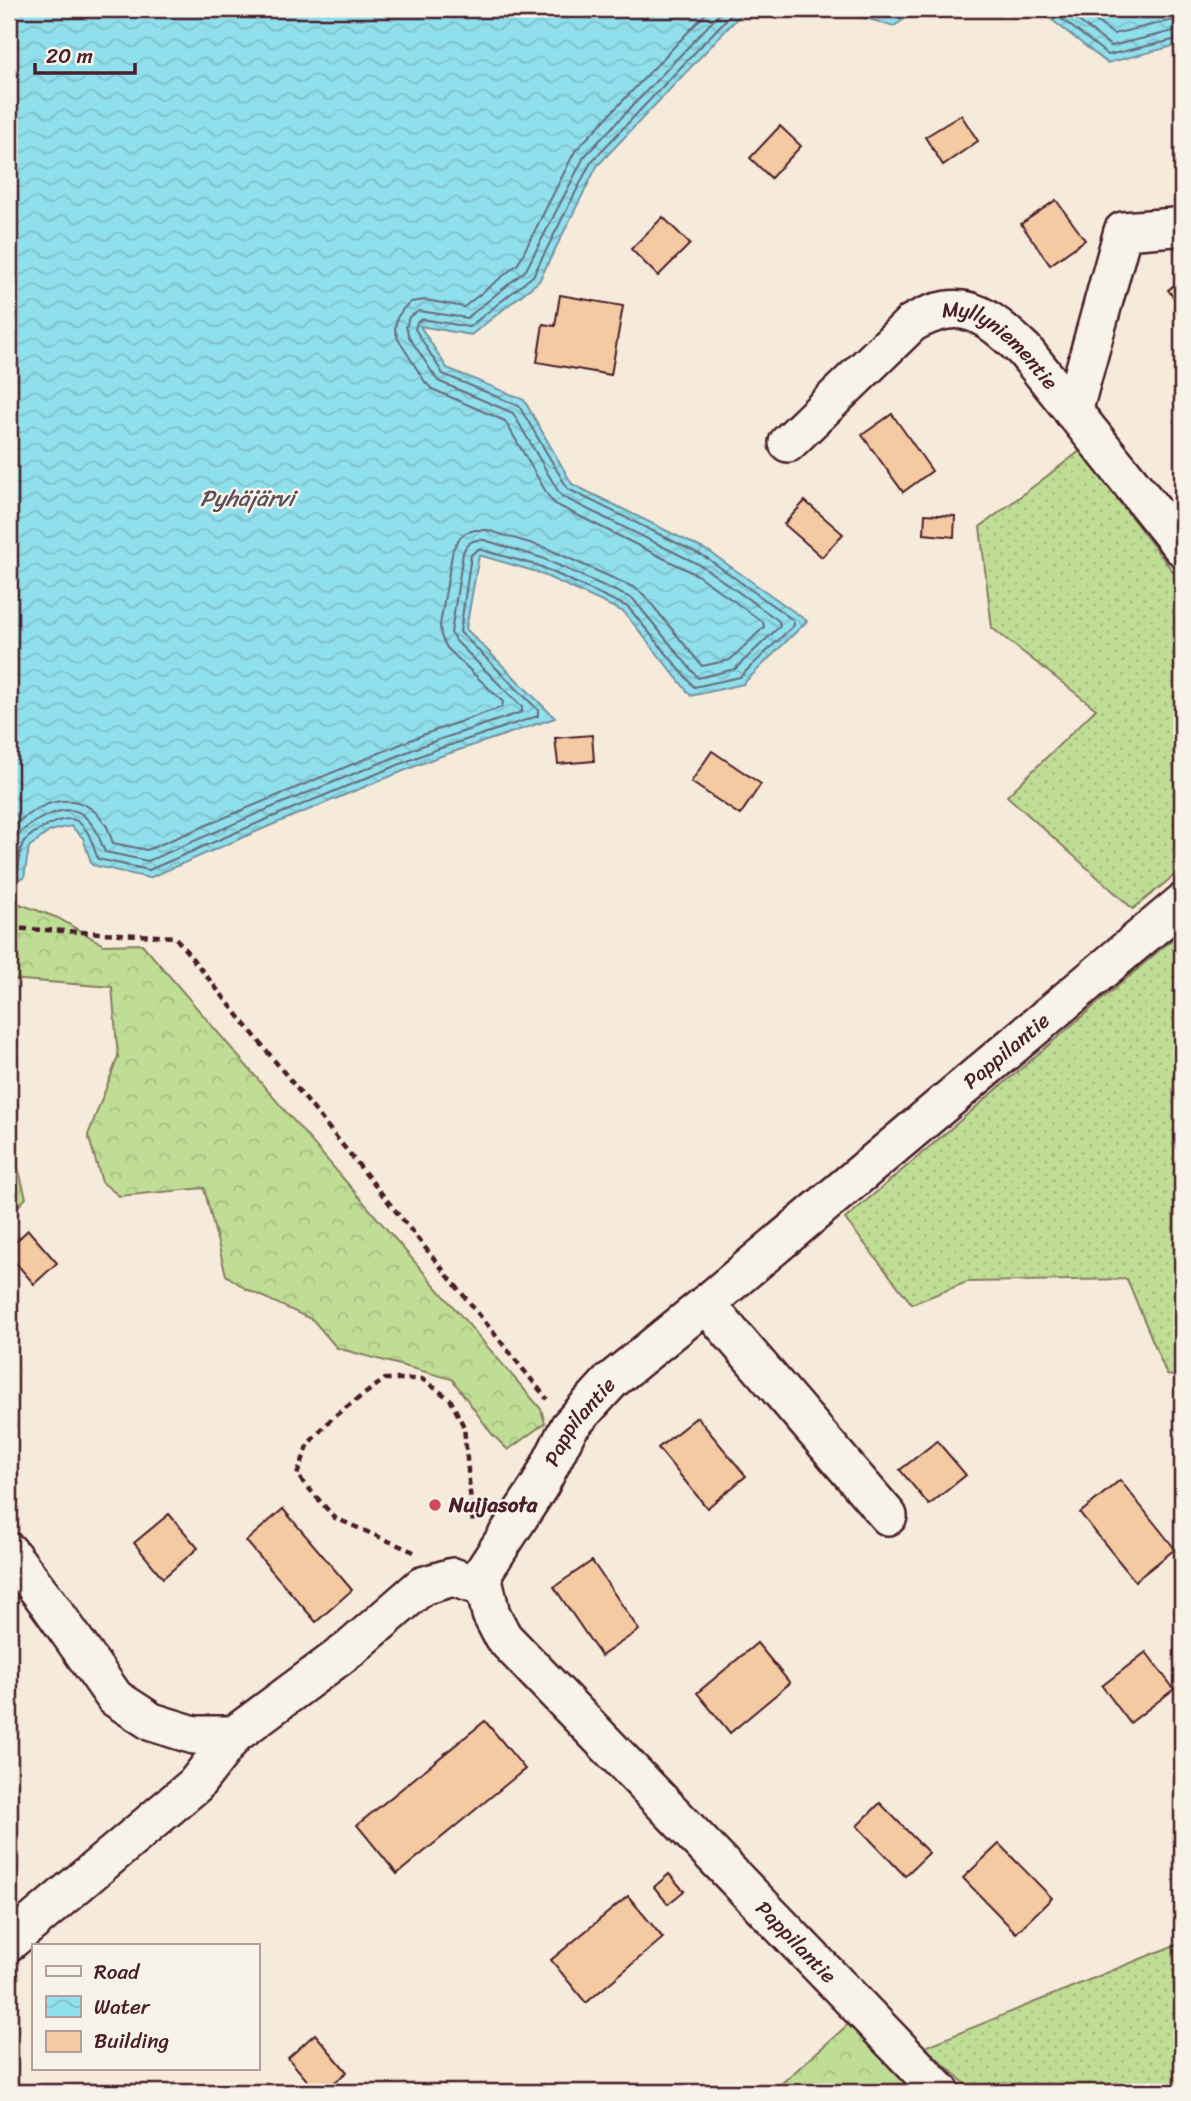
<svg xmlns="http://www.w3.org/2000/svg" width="1191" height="2101" font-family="Sriracha,sans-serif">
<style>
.grass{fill:url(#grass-dots);stroke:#857e60;stroke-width:2}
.forest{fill:url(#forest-crowns);stroke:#857e60;stroke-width:2}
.water{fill:url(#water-waves);stroke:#74929f;stroke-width:2}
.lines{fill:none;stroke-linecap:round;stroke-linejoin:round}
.shore{stroke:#666c79;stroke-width:2}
.building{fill:#f4caa3;stroke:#4a1f2b;stroke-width:2}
.minor-casing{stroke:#4a1f2b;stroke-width:42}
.path{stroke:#4a1f2b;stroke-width:4.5;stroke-dasharray:7 5;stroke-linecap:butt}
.minor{stroke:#f7f3e8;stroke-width:37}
.poi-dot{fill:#d1495b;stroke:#f7f3e8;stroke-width:2.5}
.labels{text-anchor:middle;stroke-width:5;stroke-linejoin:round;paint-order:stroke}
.street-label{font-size:21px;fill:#4a1f2b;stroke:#f7f3e8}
.poi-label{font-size:21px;font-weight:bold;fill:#4a1f2b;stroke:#f7f3e8;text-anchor:start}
.water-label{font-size:23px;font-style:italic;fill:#5c4f5c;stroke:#f7f3e8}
</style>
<defs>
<pattern id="grass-dots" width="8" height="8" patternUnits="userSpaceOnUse" patternTransform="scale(1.75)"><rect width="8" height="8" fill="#c0dd95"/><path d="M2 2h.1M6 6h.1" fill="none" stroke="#a6bd81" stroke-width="1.8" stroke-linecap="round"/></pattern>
<pattern id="forest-crowns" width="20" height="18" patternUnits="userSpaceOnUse" patternTransform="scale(1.75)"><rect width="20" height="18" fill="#c0dd95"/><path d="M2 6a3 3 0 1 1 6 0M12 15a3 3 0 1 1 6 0" fill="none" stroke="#a6bd81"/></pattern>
<pattern id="water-waves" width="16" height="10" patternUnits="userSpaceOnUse" patternTransform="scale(1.75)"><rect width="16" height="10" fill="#90dfed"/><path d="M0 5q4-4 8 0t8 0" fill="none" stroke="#7ebfcb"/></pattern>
</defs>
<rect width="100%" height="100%" fill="#f6ebda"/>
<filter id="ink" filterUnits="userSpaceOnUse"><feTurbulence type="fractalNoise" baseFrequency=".0143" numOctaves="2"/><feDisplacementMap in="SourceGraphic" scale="14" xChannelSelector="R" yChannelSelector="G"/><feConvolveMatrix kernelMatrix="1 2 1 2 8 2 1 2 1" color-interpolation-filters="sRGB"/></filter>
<g filter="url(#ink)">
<g class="grass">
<path d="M1080 451 1182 583V869L1133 909 1007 796 1096 709 992 628 980 527Z"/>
<path d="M1182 931V1377L1167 1375 1127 1279 967 1282 912 1304 845 1219Z"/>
<path d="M1182 1942V2092H974L925 2047Z"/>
</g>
<g class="forest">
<path d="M9 900 58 918 104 945 142 944 541 1409 545 1423 508 1450 492 1434 452 1379 337 1348 313 1320 246 1289 226 1275 204 1188 119 1196 102 1182 88 1135 118 1057 112 987 9 979Z"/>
<path d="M9 1132 26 1198 9 1216Z"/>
<path d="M852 2021 912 2092H772Z"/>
</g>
<g class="water">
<path d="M9 9H746L597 166 539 281 471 335 420 326 447 368 524 400 572 484 710 552 807 621 743 684 691 696 624 612 537 572 479 555 466 629 555 718 435 758 274 824 149 878 92 865 83 838 71 826 50 831 29 847 24 878 9 880Z"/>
<path d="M831 9H920L894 26Z"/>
<path d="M1038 9H1182V44L1107 63Z"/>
</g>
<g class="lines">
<g class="shore">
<path d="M1049 9 1108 55 1182 38"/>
<path d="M1063 9 1111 46 1182 29"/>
<path d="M1080 9 1113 34 1182 18"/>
<path d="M9 831C36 803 77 784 104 822 109 828 110 836 113 843L147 850 425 734 502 707 503 702 447 648 441 636 440 625 453 549 459 539 465 533 475 530H487L546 548 635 588 644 595 702 666 730 660 764 627 763 622 697 575 555 504 549 497 505 421 432 389 425 382 398 339 395 329 397 318 403 309 411 302 425 300 464 307 518 264 575 151 710 9"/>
<path d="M9 864C13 857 11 846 16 838 26 823 66 801 83 815 97 827 98 836 105 852L148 861 268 809 429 743 522 712V707L456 641 451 633 463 553C466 543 474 539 484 540L542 558 633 599 698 678 735 669 780 626 779 621 702 566 563 497 558 491 513 413 438 381 409 337 406 327 409 317 419 311 467 318 526 270 584 157 724 9"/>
<path d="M9 873 18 870C20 863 19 850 23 843 31 832 65 813 77 821 91 831 92 845 98 859L149 870 272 817 432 751 538 716V710L460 632 471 555 478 549 539 566 628 607 694 687 740 677 794 625 793 620 707 558 568 489 519 406 443 374 415 329 417 322 423 319 469 327 533 276 591 162 736 9"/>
</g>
</g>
<g class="building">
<path d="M961 115 978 141 943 165 925 137Z"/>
<path d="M780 126 801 146 771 178 750 158Z"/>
<path d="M1056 200 1085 240 1050 265 1021 224Z"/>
<path d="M663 217 690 244 658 276 631 249Z"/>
<path d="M1182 279V308L1168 290Z"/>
<path d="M560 295 623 306 611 375 537 362 543 324 555 326Z"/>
<path d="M892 414 932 471 903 492 862 435Z"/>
<path d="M805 501 843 534 822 557 784 524Z"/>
<path d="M925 514 955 516 954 537 924 534Z"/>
<path d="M592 735 594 761 558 764 555 738Z"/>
<path d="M712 751 761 784 740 815 691 782Z"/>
<path d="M28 1230 57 1263 34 1284 9 1255V1248Z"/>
<path d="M697 1417 746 1476 707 1508 658 1448Z"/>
<path d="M937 1441 966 1475 929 1505 900 1470Z"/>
<path d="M1120 1480 1175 1549 1135 1581 1080 1513Z"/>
<path d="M283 1509 352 1590 316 1622 246 1541Z"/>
<path d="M169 1514 198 1548 163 1578 134 1543Z"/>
<path d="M592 1561 639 1630 601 1656 554 1587Z"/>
<path d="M757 1643 790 1683 730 1733 697 1693Z"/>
<path d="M1146 1652 1174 1689 1130 1723 1102 1686Z"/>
<path d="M485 1721 525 1769 397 1874 357 1825Z"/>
<path d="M880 1803 929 1853 905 1876 857 1826Z"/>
<path d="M999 1844 1052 1898 1016 1933 963 1878Z"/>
<path d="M669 1874 684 1891 668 1904 654 1887Z"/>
<path d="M628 1896 663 1938 586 2003 551 1960Z"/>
<path d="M315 2034 347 2072 323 2092H317L288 2058Z"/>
</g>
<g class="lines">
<g class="minor-casing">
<g id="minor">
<path d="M1073 412 1123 231 1175 227"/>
<path id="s1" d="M788 443 912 323C964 295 985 314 1024 350L1182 547"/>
<path d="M706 1304 888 1516"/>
<path d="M9 1552 49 1604 115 1698 152 1722 194 1735H234"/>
<path d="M9 1942 195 1785 234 1735 351 1648 422 1586 453 1577 484 1588"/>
<path id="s2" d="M941 2092 503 1637 491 1614 482 1574 540 1485 569 1427 611 1381 706 1304 1182 903"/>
</g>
</g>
<g class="path">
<path d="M9 928 175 937 547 1399"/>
<path d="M414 1552 335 1518 297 1475 309 1443 333 1417 385 1379H422L450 1399 464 1427 473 1524"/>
</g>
<use href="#minor" class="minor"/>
</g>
</g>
<circle class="poi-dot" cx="435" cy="1505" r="7"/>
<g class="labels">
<g class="street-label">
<text dy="7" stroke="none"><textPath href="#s1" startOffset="276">Myllyniementie</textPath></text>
<text dy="7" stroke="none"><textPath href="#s2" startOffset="1447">Pappilantie</textPath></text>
<text dy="7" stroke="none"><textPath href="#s2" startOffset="880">Pappilantie</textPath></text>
<text transform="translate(796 1942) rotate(46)" y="7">Pappilantie</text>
</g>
<g class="poi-label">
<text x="449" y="1512">Nuijasota</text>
</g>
<g class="water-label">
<text x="247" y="506">Pyhäjärvi</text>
</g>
</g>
<rect width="1191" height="2101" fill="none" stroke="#f7f3e8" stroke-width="35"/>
<rect x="18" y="18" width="1156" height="2066" fill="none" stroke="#4a1f2b" stroke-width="2.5" filter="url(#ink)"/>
<rect x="32" y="1944" width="228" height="126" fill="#f7f3e8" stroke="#b29e9c" stroke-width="2"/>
<rect x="46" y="1966" width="35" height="10" fill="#f7f3e8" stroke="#b29e9c" stroke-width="2"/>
<text x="94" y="1979" font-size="21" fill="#4a1f2b">Road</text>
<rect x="46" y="1996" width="35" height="21" fill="url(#water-waves)" stroke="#b29e9c" stroke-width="2"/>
<text x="94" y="2014" font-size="21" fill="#4a1f2b">Water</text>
<rect x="46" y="2031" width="35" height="21" fill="#f4caa3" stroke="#b29e9c" stroke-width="2"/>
<text x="94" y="2048" font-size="21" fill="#4a1f2b">Building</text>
<path d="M35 63v10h100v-10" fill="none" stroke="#4a1f2b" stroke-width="3.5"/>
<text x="46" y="63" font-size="21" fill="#4a1f2b" stroke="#f7f3e8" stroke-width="5" paint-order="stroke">20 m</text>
</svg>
